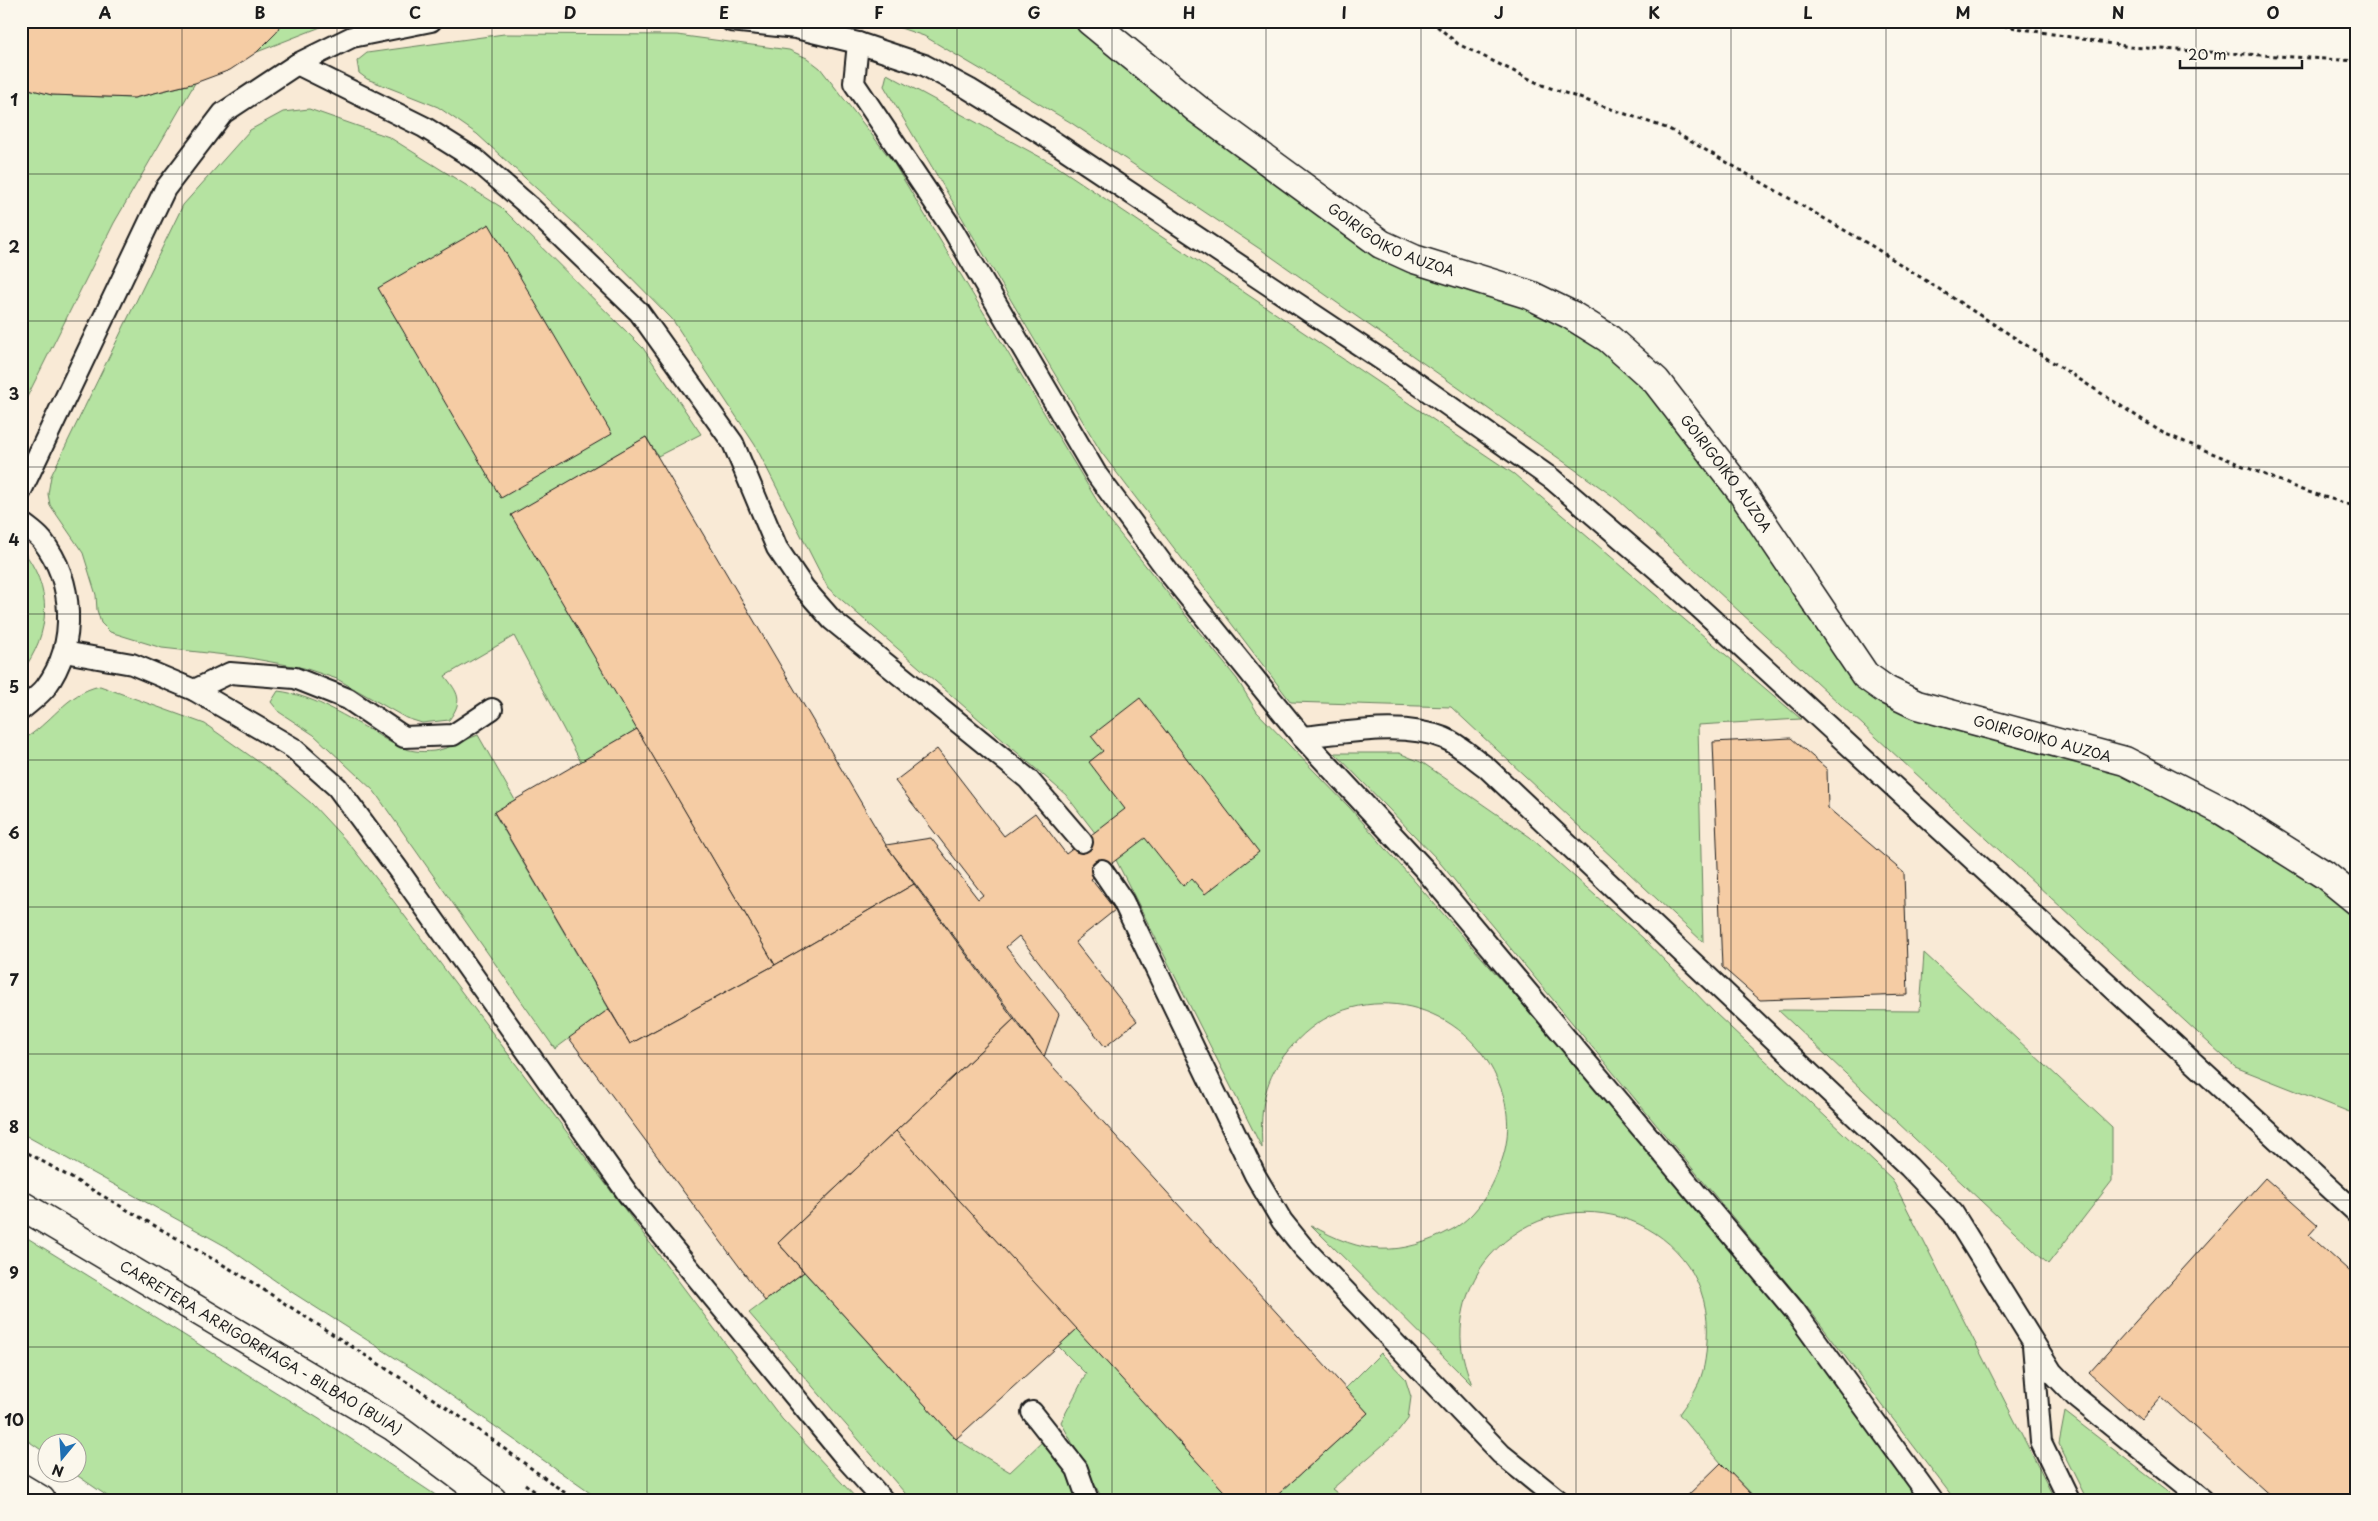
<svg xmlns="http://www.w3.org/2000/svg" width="2378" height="1521" font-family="'Playpen Sans',sans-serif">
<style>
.built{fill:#f9ead6}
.green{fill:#b5e3a1;stroke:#68805e}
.building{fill:#f5cca4;stroke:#1c1c1c}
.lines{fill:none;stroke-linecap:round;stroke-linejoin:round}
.lane-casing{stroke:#1c1c1c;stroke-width:24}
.street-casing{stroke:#1c1c1c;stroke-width:31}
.secondary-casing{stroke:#1c1c1c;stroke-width:31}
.highway-casing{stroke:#1c1c1c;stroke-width:31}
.path{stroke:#1c1c1c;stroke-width:3;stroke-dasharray:4 4;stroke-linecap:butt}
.lane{stroke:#fbf7ec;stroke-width:20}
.street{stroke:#fbf7ec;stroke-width:28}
.secondary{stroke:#fbf7ec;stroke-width:28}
.highway{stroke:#fbf7ec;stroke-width:28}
.grid{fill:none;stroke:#1c1c1c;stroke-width:1;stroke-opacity:0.55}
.labels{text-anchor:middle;stroke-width:4;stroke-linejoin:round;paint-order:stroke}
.street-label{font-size:14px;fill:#1c1c1c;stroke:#fbf7ec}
.neatline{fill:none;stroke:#1c1c1c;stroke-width:2}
.grid-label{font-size:16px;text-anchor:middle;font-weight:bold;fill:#1c1c1c}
</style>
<rect width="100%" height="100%" fill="#fbf7ec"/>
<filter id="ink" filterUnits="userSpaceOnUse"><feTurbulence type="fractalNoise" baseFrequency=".02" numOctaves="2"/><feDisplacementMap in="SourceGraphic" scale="10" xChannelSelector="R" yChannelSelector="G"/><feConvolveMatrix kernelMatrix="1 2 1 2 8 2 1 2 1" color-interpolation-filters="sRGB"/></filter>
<g filter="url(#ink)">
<path class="built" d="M21 21H1090L1865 675 2357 901V1500H600L422 1375 290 1291 227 1247 21 1133Z"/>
<g class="green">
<path d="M282 21H336L257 52 276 33Z"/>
<path d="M880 21H1090L1348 220 1608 338 1865 675 2125 761 2357 901V1115L2235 1067 1617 499 1266 253 1070 122 924 36Z"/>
<path d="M504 34 677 35 789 50 807 58 820 68 893 162 1108 519 1237 679 1257 712 1350 808 1541 1025 1758 1280 1920 1500H1757L1721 1463 1679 1414C1685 1405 1692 1397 1696 1388 1704 1374 1706 1357 1707 1341 1716 1222 1567 1167 1489 1257 1467 1283 1456 1322 1463 1356 1465 1366 1469 1376 1472 1385L1311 1225C1363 1255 1399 1258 1453 1229 1478 1215 1494 1186 1502 1160 1511 1134 1509 1104 1497 1079 1461 997 1352 976 1292 1046 1281 1058 1272 1072 1267 1088 1261 1108 1261 1127 1262 1148L1116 860 1066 795 828 588 755 445 672 319 608 254 477 134 438 107 367 79 359 73 357 61 367 53Z"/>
<path d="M887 74 1055 165 1514 474 1801 719 1698 725 1703 942 1451 707 1291 702 1101 452 884 86Z"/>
<path d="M195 83 114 223 21 409V87L52 95 134 98Z"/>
<path d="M309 109 389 137 501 207 643 348 701 434 658 456 646 437 512 515 637 729 581 762 514 636 445 676C458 693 464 700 449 720L422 723 406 718 337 679 304 668 244 657 162 648 110 632 101 623 97 610 96 595 83 553 50 505 48 494 51 476 183 205 250 130 283 112Z"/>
<path d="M21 548C53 588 52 632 21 673Z"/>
<path d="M100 686 205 724 280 777 311 803 351 846 383 887 782 1419 858 1500H600L422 1375 290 1291 227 1247 21 1133V741C51 724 66 693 100 686Z"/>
<path d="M278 691C311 695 341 714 370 730 393 744 405 754 434 751 448 749 464 740 478 735L515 800 494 813 609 1009 555 1049 374 791 314 735 279 712 271 702Z"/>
<path d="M1335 753H1399L1423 763 1530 837 1643 938 1715 1013 1892 1179 2055 1500H1955L1811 1312 1436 858Z"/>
<path d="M1924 953 2112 1127V1181L2048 1264 1778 1010 1920 1011Z"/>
<path d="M21 1234 345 1435 443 1500H113L75 1474H78V1444H48L47 1454 21 1436Z"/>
<path d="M804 1272 956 1439 1010 1472 1044 1440 1064 1466 1079 1500H911L749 1313Z"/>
<path d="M1077 1329 1232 1500H1103L1061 1422 1086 1374 1058 1346Z"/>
<path d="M1381 1353 1405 1378 1411 1397 1408 1419 1398 1432 1332 1489 1346 1500H1272L1368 1413 1345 1389Z"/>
<path d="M2065 1412 2179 1500H2087L2059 1444Z"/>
</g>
<g class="building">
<path d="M21 21H282L276 33 257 52 230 70 195 83 134 98 52 95 21 87Z"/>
<path d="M489 224 612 434 501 498 378 288Z"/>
<path d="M646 437 886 845 914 884 775 965 511 515Z"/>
<path d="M1140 698 1259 852 1205 894 1192 879 1183 886 1145 838 1091 879 1115 910 1075 942 1137 1021 1105 1047 1019 936 1006 947 1059 1014 1044 1057 886 845 931 838 978 899 983 895 895 781 937 749 1004 836 1035 813 1066 854 1125 809 1089 762 1103 751 1091 736Z"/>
<path d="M637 729 775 965 630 1044 494 812Z"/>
<path d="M1791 738 1827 769 1828 808 1904 873 1908 995 1760 1000 1722 967 1713 742Z"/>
<path d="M914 884 1014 1019 778 1243 804 1272 765 1301 569 1038 609 1009 630 1044 775 965Z"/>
<path d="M1014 1019 1044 1057 1368 1413 1272 1500H1232L896 1131Z"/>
<path d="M896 1131 1077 1329 956 1439 778 1243Z"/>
<path d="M2265 1178 2318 1225 2309 1235 2357 1278V1500H2275L2161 1397 2141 1420 2089 1373Z"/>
<path d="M1721 1463 1757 1500H1683Z"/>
</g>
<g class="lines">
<g class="lane-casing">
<g id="lane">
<path d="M731 21 796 28 858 43 924 65 969 89 1042 134 1418 384 1552 479 1666 577 2357 1213"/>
<path d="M858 43 854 83 953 230 1097 475 1170 574 1302 737 1426 871 1794 1310 1932 1500"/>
<path d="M297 64 424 127 475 159 529 206 639 312 733 443 777 548 804 588 832 620 1028 779 1082 842"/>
<path d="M21 491 165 189 223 113 297 64 352 37 431 21"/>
<path d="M21 522C28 528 36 533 42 540 74 581 78 643 46 687 40 695 29 703 21 710"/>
<path d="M64 652 132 664 194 690 293 748 337 787 397 868 628 1194 848 1461 883 1500"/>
<path d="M194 690 230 673 295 678 348 699 404 737 453 735 492 709"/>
<path d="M1302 737C1347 733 1401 721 1444 738 1459 744 1473 758 1486 767L1909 1167 1953 1213 2052 1372 2076 1397 2203 1500"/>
<path d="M1102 870 1123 901 1255 1175 1282 1221 1303 1247 1501 1454 1558 1500"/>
<path d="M2033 1345 2041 1442 2069 1500"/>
<path d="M1032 1412 1077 1469 1088 1500"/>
</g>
</g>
<g class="street-casing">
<g id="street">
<path id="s1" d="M1090 21 1197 109 1381 244 1414 259 1530 295 1571 315 1608 338 1656 381 1741 491 1865 675 1886 690 1917 705 2125 761 2223 811 2325 875 2357 901"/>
</g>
</g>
<g class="secondary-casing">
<g id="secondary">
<path id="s2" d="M21 1205 394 1427 492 1500"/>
</g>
</g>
<g class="highway-casing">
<path id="highway" d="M21 1488 41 1500"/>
</g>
<g class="path">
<path d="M1431 21 1458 44 1542 85 1669 129 1872 246 2163 433 2302 490 2357 507"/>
<path d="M1988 21 2005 26 2130 47 2357 61"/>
<path d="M21 1149 239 1274 455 1413 575 1500"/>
<path d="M525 1484 546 1500"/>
</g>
<use href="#lane" class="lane"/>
<use href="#street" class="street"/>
<use href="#secondary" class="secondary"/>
<use href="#highway" class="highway"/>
</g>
</g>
<path class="grid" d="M182 21V1500M337 21V1500M492 21V1500M647 21V1500M802 21V1500M957 21V1500M1112 21V1500M1266 21V1500M1421 21V1500M1576 21V1500M1731 21V1500M1886 21V1500M2041 21V1500M2196 21V1500M21 174H2357M21 321H2357M21 467H2357M21 614H2357M21 760H2357M21 907H2357M21 1054H2357M21 1200H2357M21 1347H2357"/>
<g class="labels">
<g class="street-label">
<text dy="5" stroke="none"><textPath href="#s1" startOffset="374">GOIRIGOIKO AUZOA</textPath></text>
<text dy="5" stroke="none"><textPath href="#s1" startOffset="794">GOIRIGOIKO AUZOA</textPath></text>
<text dy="5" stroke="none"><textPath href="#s1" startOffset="1229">GOIRIGOIKO AUZOA</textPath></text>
<text dy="5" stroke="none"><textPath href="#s2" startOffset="279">CARRETERA ARRIGORRIAGA - BILBAO (BUIA)</textPath></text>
</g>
</g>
<rect width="2378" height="1521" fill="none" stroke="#fbf7ec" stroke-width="55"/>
<g transform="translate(62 1458) rotate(198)"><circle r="24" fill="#fbf7ec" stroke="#a29f99"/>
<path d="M0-4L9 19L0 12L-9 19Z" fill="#1f6fb2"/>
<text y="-8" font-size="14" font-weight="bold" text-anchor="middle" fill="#1c1c1c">N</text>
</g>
<path d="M2180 60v8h122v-8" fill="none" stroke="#1c1c1c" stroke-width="2.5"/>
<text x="2188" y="60" font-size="15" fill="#1c1c1c" stroke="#fbf7ec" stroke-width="4" paint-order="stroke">20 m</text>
<rect x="28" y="28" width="2322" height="1466" class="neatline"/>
<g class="grid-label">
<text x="105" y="19">A</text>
<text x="260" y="19">B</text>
<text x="415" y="19">C</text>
<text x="570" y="19">D</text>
<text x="724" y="19">E</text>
<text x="879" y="19">F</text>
<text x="1034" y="19">G</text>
<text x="1189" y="19">H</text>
<text x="1344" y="19">I</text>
<text x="1499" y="19">J</text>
<text x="1654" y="19">K</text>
<text x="1808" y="19">L</text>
<text x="1963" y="19">M</text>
<text x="2118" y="19">N</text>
<text x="2273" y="19">O</text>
<text x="14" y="106">1</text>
<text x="14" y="253">2</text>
<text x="14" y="400">3</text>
<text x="14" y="546">4</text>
<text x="14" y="693">5</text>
<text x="14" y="839">6</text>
<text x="14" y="986">7</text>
<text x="14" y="1133">8</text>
<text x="14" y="1279">9</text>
<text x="14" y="1426">10</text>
</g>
</svg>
